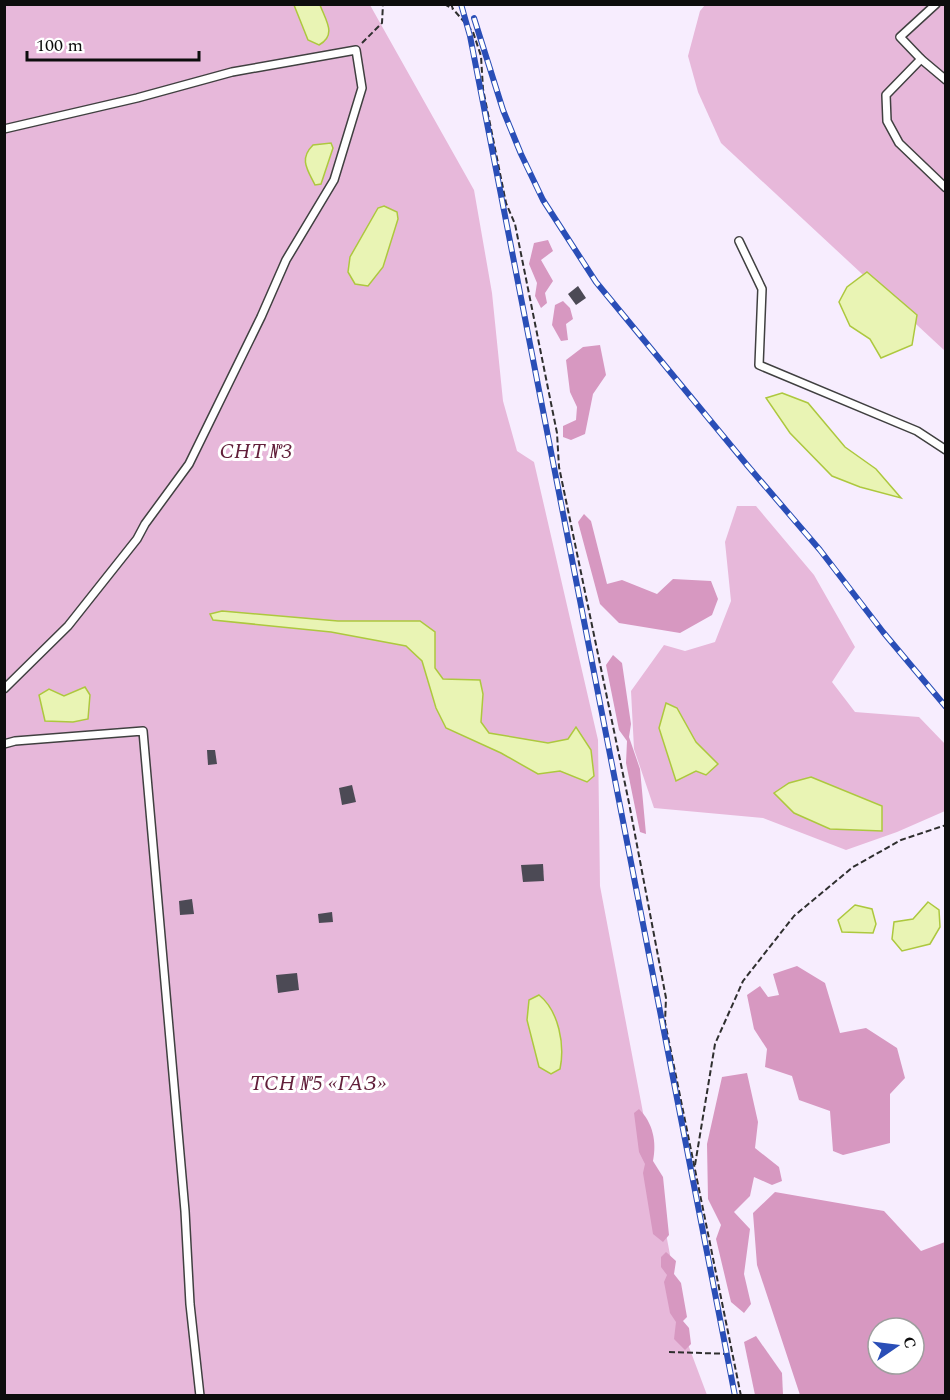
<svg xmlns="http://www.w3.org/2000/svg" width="950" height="1400" font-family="Spectral,serif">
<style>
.green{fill:#e7b8da;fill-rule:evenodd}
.forest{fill:#d798c1;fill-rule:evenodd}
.water{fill:#e9f4b4;stroke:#adc83e;stroke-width:1.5}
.building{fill:#4c4a55}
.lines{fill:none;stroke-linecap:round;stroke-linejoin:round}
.service-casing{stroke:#404040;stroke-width:10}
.path{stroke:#2f2f2f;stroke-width:2;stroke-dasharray:6 3;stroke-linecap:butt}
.service{stroke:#fff;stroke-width:7}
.rail-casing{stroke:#2a4eb7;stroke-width:6}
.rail{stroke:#fff;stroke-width:4;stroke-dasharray:11;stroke-linecap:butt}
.labels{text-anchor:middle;stroke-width:6;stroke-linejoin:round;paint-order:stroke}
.park-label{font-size:22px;font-style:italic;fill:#62203b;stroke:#fff}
</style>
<rect width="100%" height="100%" fill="#f7edfe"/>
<g class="green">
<path d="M5 5H370L474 190 492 293 503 401 517 451 534 462 598 740 600 886 686 1339 707 1395 5 1396Z"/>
<path d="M705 5H945V351L721 143 698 92 688 56 700 11Z"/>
<path d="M737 506H756L814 575 855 647 832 682 855 712 919 717 945 744V811L897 832 846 850 763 818 654 808 634 749 631 691 664 645 685 651 715 642 731 601 725 542ZM677 708 696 742 718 764 696 771 676 781 660 728ZM811 777 845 792 882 831 830 829Z"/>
</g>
<g class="forest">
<path d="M548 240 553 251 541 260 553 281 545 293 547 303 541 308 535 296 537 283 529 264 534 243Z"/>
<path d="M563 301 570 308 573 319 566 324 568 340 561 341 552 325 555 305Z"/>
<path d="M600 345 606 375 593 394 585 434 571 440 563 437V426L576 420 577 407 570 392 566 360 583 347Z"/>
<path d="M584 514 591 521 607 584 622 580 657 594 673 579 711 581 718 599 712 615 680 633 619 623 600 604 578 522Z"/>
<path d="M613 655 622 663 631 724 629 737 640 769 646 834 640 832 626 763 627 741 619 730 606 665Z"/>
<path d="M797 966 825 983 840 1033 866 1028 897 1048 905 1078 890 1094V1143L843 1155 833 1151 830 1111 799 1100 792 1076 765 1067 767 1049 754 1029 747 995 760 986 768 997 779 995 773 974Z"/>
<path d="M747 1073 758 1122 755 1148 779 1167 782 1181 772 1185 754 1177 750 1196 734 1212 750 1229 744 1274 751 1304 744 1313 731 1302 716 1239 721 1225 708 1199 707 1144 722 1077Z"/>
<path d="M639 1109C653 1123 657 1142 653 1161L663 1177 669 1235 663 1242 653 1234 643 1173 645 1164 639 1152 634 1113Z"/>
<path d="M775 1192 884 1211 921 1251 945 1242V1395H800L757 1265 753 1213ZM878 1328H914V1364H878Z"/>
<path d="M666 1252 676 1261 674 1274 681 1283 687 1317 683 1321 689 1328 691 1344 685 1350 674 1339 676 1322 670 1313 664 1282 667 1275 661 1267V1257Z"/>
<path d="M756 1336 782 1373 783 1395H755L744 1342Z"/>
</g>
<g class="water">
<path d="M294 5H320C326 21 337 35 319 45L308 40Z"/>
<path d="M331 143 333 148 321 184 315 185C307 169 299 159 313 145Z"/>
<path d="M384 206 397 212 398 219 383 267 368 286 355 284 348 272 350 257 378 208Z"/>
<path d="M867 272 917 315 912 345 881 358 870 339 850 326 839 302 847 287Z"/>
<path d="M782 393 808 403 845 447 876 469 901 498 860 487 832 476 790 433 766 398Z"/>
<path d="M222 611 338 621H420L435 632V668L443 679 480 680 483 694 481 722 489 733 548 743 568 739 576 727 591 750 594 776 587 782 560 771 538 774 501 753 446 728 436 708 422 661 406 646 331 632 213 620 210 614Z"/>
<path d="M85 687 90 695 88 719 73 722 45 721 39 695 49 689 64 696Z"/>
<path d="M666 703 677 708 696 742 718 764 706 775 696 771 676 781 659 728Z"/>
<path d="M811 777 882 806V831L830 829 794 813 774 793 789 783Z"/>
<path d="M928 902 939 910 940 927 930 944 902 951 892 939 894 922 913 919Z"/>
<path d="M855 905 872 909 876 924 873 933 842 932 838 920Z"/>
<path d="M539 995C559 1011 565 1045 560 1069L551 1074 539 1067 527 1020 529 1000Z"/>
</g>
<g class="building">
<path d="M578 286 586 298 576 305 568 294Z"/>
<path d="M207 750H215L217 764 208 765Z"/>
<path d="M352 785 356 802 342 805 339 788Z"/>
<path d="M543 864 544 881 523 882 521 865Z"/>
<path d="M192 899 194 914 180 915 179 901Z"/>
<path d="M332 912 333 922 319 923 318 914Z"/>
<path d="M297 973 299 990 278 993 276 975Z"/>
</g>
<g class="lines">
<g class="service-casing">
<g id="service">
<path d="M936 4 900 37 921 59 946 80"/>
<path d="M921 59 886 95 887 121 899 143 946 188"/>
<path d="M4 129 137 98 232 72 356 50 362 88 334 180 286 260 261 317 189 464 145 524 137 539 68 626 4 689"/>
<path d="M739 241 762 289 759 365 917 431 946 450"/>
<path d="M4 744 15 741 143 731 185 1211 190 1304 200 1396"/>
</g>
</g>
<g class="path">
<path d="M444 4 453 9"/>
<path d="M451 4 453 9 473 32 481 56 483 89 506 203 515 224 557 433 559 467 629 803 666 998 665 1022 741 1396"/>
<path d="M362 43 382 23 383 4"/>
<path d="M695 1165 715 1044 743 981 794 916 853 867 901 840 946 825"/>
<path d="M669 1352 732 1354"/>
</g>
<use href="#service" class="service"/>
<g class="rail-casing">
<g id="rail">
<path d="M461 4 470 36 735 1396"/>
<path d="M474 18 503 110 521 154 543 200 596 282 747 465 820 550 883 632 946 707"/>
</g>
</g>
<use href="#rail" class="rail"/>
</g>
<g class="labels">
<g class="park-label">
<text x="256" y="458">СНТ №3</text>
<text x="318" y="1090">ТСН №5 «ГАЗ»</text>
</g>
</g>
<rect width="950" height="1400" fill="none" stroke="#0d0d0d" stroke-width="12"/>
<g transform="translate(896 1346) rotate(76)"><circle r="28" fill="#ffffff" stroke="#9e9e9e" stroke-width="1.5"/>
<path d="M0-4.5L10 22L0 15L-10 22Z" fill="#2a4eb7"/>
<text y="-9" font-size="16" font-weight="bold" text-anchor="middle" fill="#0d0d0d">С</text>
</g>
<path d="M27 51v9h172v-9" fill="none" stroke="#0d0d0d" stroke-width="3"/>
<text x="36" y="51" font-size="18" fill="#0d0d0d" stroke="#ffffff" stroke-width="4.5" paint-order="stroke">100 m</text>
</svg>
